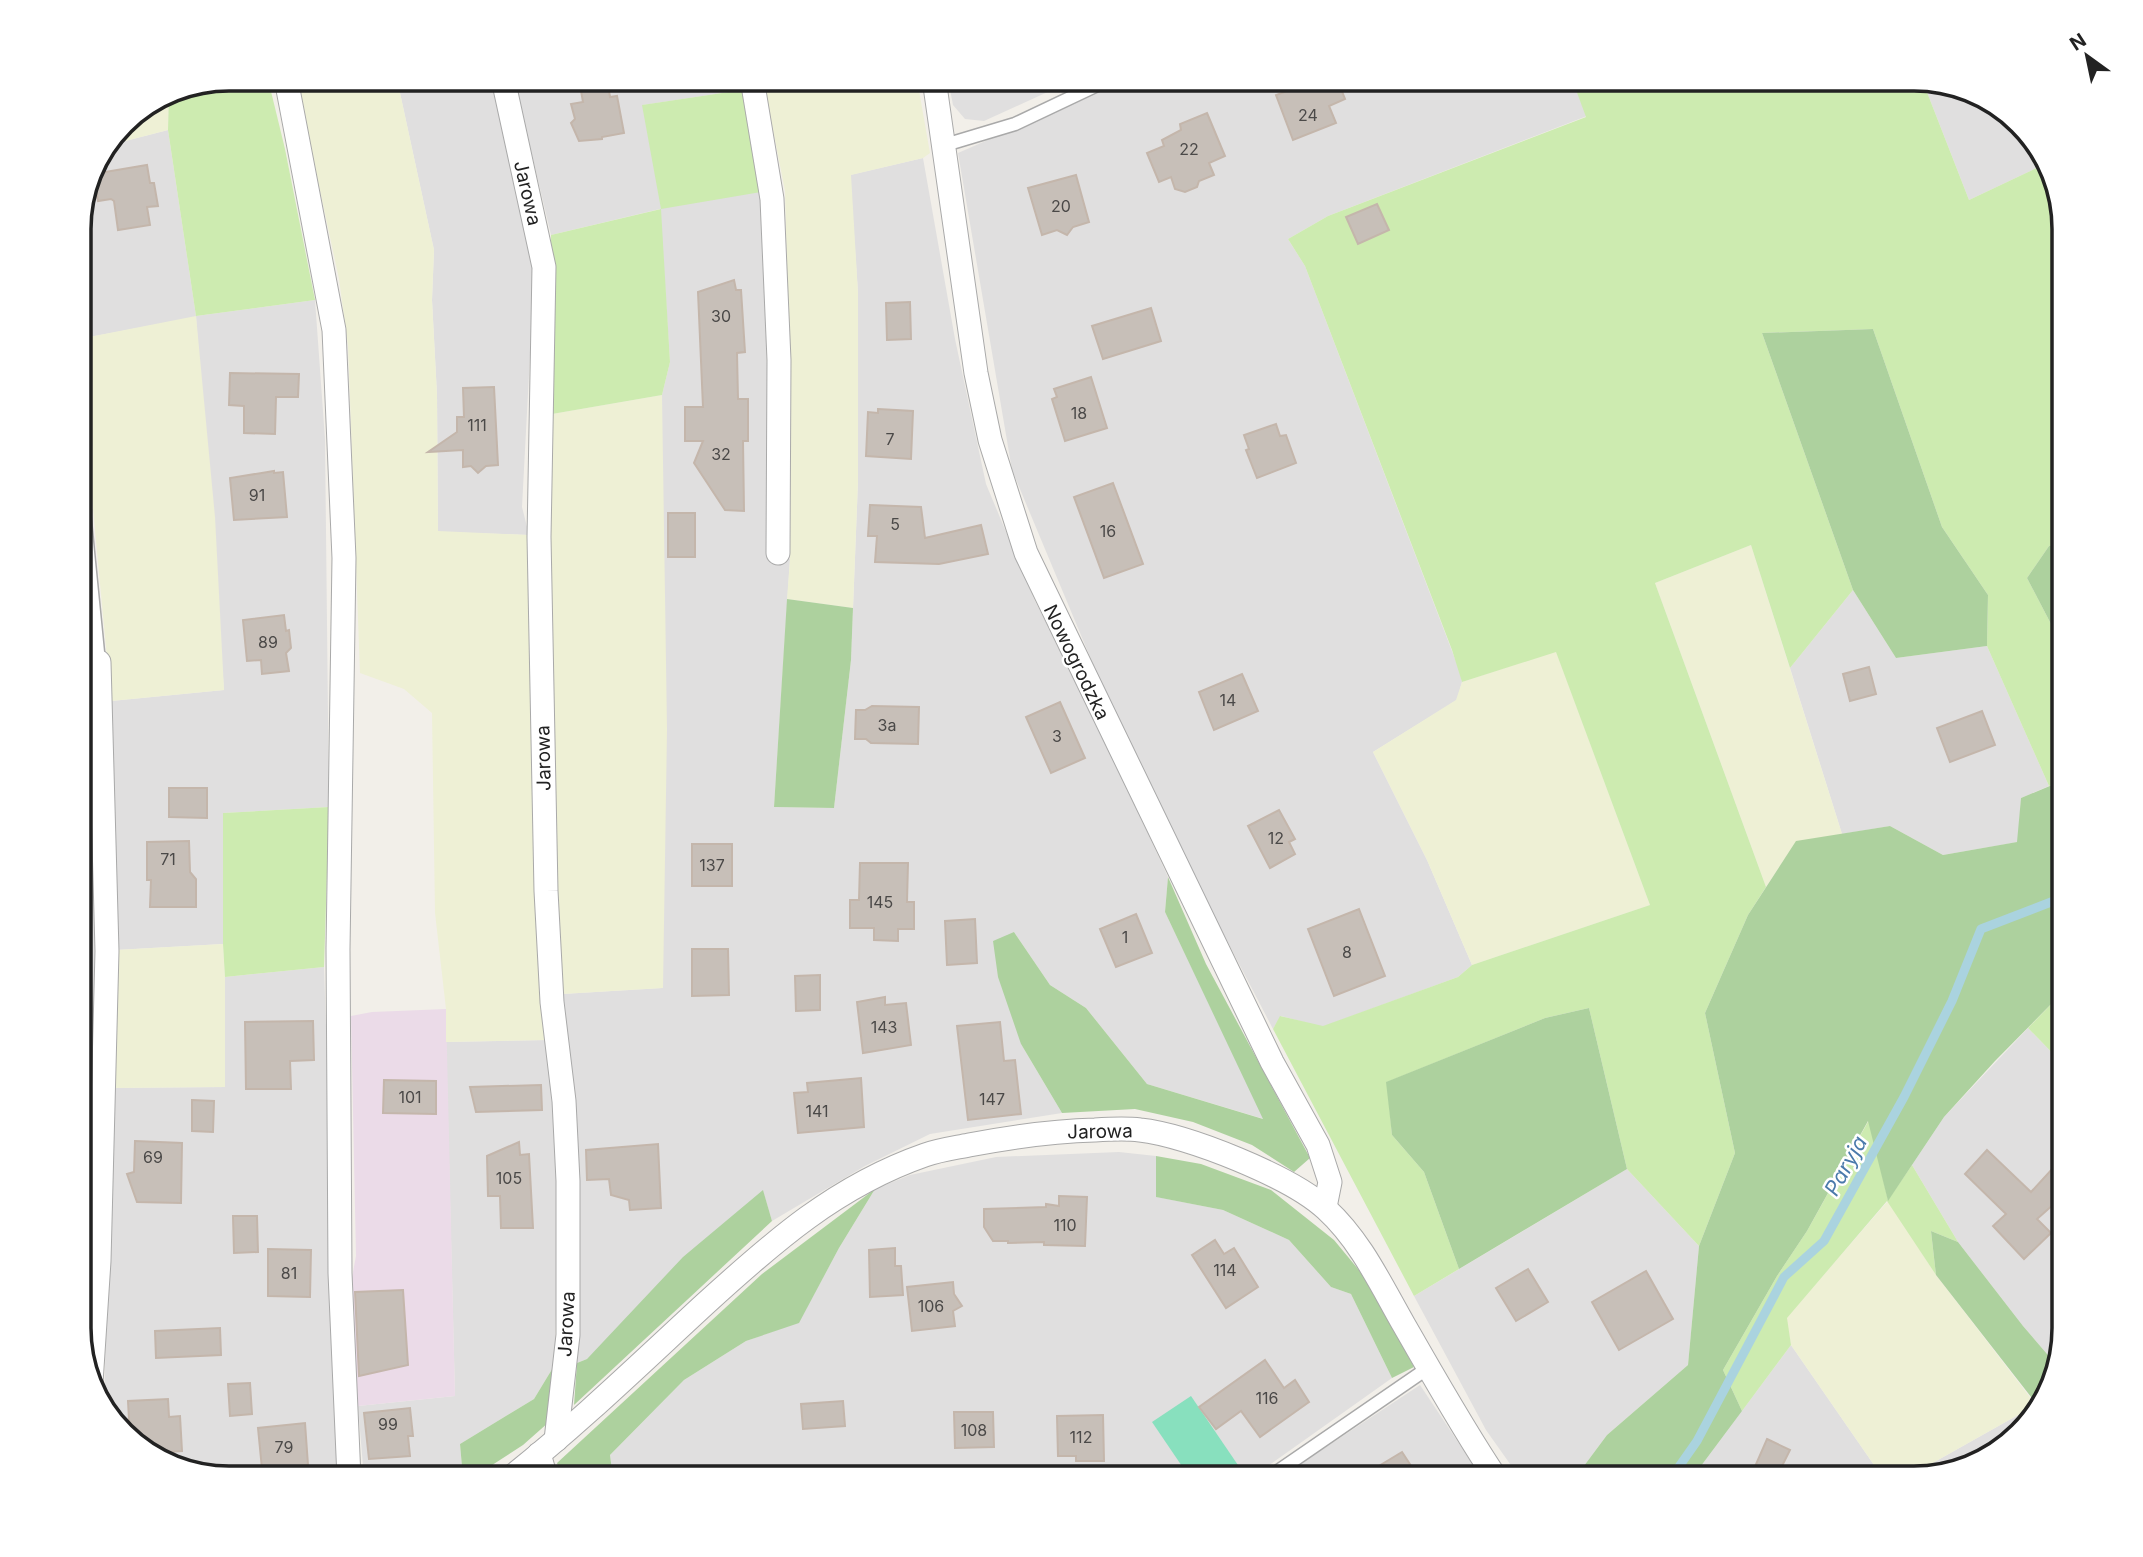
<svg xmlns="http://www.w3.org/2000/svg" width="2143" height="1557" font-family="Inter,sans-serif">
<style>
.residential{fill:#e0dfdf}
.industrial{fill:#ebdbe8}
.farmland{fill:#eef0d5}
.grass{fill:#cdebb0}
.forest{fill:#add19e}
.pitch{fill:#88e0be}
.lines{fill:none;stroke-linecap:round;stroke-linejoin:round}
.stream{stroke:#aad3df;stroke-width:9}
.building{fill:#c7bfb8;stroke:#c4b6ab;stroke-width:2}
.service-casing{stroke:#a9a9a9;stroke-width:15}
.minor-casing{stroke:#a9a9a9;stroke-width:25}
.service{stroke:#fff;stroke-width:12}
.minor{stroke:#fff;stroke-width:23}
.labels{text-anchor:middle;stroke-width:5;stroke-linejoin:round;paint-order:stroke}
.number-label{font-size:16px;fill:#4b4948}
.street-label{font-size:19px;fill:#222;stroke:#fff}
.water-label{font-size:21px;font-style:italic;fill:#4a7aab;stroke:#fff}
.rim{fill:none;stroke:#222;stroke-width:3.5}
</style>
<rect width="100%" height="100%" fill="#f2efe9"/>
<g class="residential">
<path d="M397 79H492L531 237 534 279 522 507 529 535 438 532 437 395 432 300 434 250Z"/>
<path d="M514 79H742V90L643 105 761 192 770 455 767 556 790 559 774 807 834 808 851 660 858 481V293L850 175 923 158 955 339 986 484 1035 601 1081 689 1168 877 1165 912 1264 1119 1147 1084 1086 1008 1050 985 1014 932 1021 1044 1062 1113 930 1134 865 1166 772 1221 763 1191 587 1359 577 1363 580 1224 576 1117 562 994 662 988V395L670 362 660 209 551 235Z"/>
<path d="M948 79H1076L984 121 965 119 953 105Z"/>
<path d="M1127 79H1572L1587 116 1328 216 1288 239 1305 266 1460 672 1462 682 1457 700 1373 752 1427 860 1472 965 1458 977 1322 1027 1281 1016 1273 1029 1161 814 1116 719 1012 470 958 153Z"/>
<path d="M1923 82 2005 109 2049 162 1969 200Z"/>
<path d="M168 130 196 316 315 300 325 439 329 807 223 813V944L116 950 111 701 224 690 196 317 79 339V218L94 162 106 146Z"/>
<path d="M79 526 89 661 96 955 81 1347 79 1338Z"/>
<path d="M1853 590 1896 658 1987 646 2049 786 2021 798 2018 842 1943 855 1890 826 1842 834 1790 668Z"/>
<path d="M324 967 329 1115 331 1342 338 1478H228L138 1448 104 1407 112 1088 225 1087V977Z"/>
<path d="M2028 1028 2064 1065V1329L2053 1361 2023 1326 1958 1242 1912 1165 1944 1117Z"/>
<path d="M547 1040 560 1208 554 1366 534 1399 460 1444 463 1478H364L358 1406 455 1396 446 1042Z"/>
<path d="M1119 1152 1156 1156 1157 1197 1223 1210 1289 1240 1331 1287 1351 1294 1392 1378 1251 1478H613L610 1455 684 1380 746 1341 799 1322 839 1248 875 1189 910 1175 996 1157Z"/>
<path d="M1627 1169 1699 1246 1688 1365 1607 1435 1575 1478H1520L1486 1430 1414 1296Z"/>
<path d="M1791 1345 1883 1478H1692Z"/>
<path d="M1420 1385 1482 1478H1283L1311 1457Z"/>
<path d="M2036 1405 2038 1406 2034 1419 1981 1463 1906 1478Z"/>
</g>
<path class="industrial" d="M446 1009 455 1396 358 1406 350 1288 356 1256 351 1016 372 1012Z"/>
<g class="farmland">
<path d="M296 79H397L434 250 432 300 437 395 438 531 529 535 547 1040 446 1042V1009L435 913 432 713 404 689 360 673 348 346 339 279Z"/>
<path d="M763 79H917L930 153 923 158 851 175 858 293V481L853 608 787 599 790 559 791 429 785 191Z"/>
<path d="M169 91 168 130 106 146 129 116Z"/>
<path d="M196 316 215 517 224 690 111 701 79 359V339Z"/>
<path d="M662 395 667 729 663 988 562 994 547 633 552 414Z"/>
<path d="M1751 545 1842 834 1796 842 1766 887 1655 583Z"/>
<path d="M1556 651 1650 905 1472 965 1427 860 1373 752 1456 700 1462 682Z"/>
<path d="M223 944 225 977V1087L112 1088 116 950Z"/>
<path d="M1888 1201 1936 1275 2036 1405 1906 1478H1883L1791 1345 1786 1318Z"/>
</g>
<g class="grass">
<path d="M229 79H268L285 149 315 300 196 316 168 130 169 91Z"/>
<path d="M1572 79H1915L1923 82 1969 200 2049 162 2064 228V542L2049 546 2027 578 2064 649V780L2049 786 1987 646 1988 595 1942 527 1873 329 1762 333 1853 590 1790 668 1751 545 1655 583 1766 887 1748 915 1705 1013 1735 1153 1699 1246 1627 1169 1589 1008 1545 1018 1387 1082 1392 1135 1424 1172 1459 1269 1414 1296 1273 1029 1280 1016 1323 1026 1458 977 1472 965 1650 905 1556 652 1462 682 1452 650 1305 266 1288 239 1328 216 1586 117Z"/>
<path d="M742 90 761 192 661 209 670 362 662 395 552 414 551 235 661 209 642 105Z"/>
<path d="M329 807 324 967 225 977 223 944V813Z"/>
<path d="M2064 991V1065L2028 1028Z"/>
<path d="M1869 1120 1888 1200 1912 1165 1958 1242 1931 1231 1936 1275 1887 1201 1787 1318 1791 1345 1742 1411 1723 1370 1777 1276 1807 1231Z"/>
</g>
<g class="forest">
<path d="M1873 329 1942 527 1988 595 1987 646 1896 658 1853 590 1762 333Z"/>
<path d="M2064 542V649L2027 578 2049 546Z"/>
<path d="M787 599 853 608 851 660 834 808 774 807Z"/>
<path d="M2064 780V991L1995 1061 1944 1117 1888 1201 1868 1121 1807 1231 1777 1276 1723 1370 1742 1411 1692 1478H1575L1607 1435 1688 1365 1699 1246 1735 1153 1705 1013 1748 915 1796 841 1890 826 1943 855 2017 842 2021 798Z"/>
<path d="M1168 877 1206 964 1310 1158 1294 1172 1252 1145 1193 1122 1135 1109 1062 1113 1021 1044 998 977 993 941 1014 932 1050 985 1086 1008 1147 1084 1263 1119 1165 912Z"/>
<path d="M1589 1008 1627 1169 1459 1269 1424 1172 1392 1135 1386 1082 1545 1018Z"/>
<path d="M1156 1156 1201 1164 1271 1190 1334 1240 1368 1281 1414 1367 1392 1378 1351 1294 1331 1287 1289 1240 1223 1210 1156 1197Z"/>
<path d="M875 1189 839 1248 799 1323 746 1341 684 1380 610 1455 613 1478H562L557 1463 762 1274Z"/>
<path d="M763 1190 772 1221 574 1405 577 1363 587 1359 683 1257Z"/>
<path d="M1931 1231 1958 1242 2023 1326 2053 1361 2038 1406 1936 1275Z"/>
<path d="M554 1366 549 1422 523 1445 472 1478H463L460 1444 534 1399Z"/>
</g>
<path class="pitch" d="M1191 1396 1242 1471 1231 1478H1190L1152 1422Z"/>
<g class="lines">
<path class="stream" d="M1671 1478 1697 1441 1784 1277 1824 1241 1904 1097 1952 1001 1981 929 2064 897"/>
</g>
<g class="building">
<path d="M579 79H607L610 97 617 96 624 133 602 137V139L579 141 571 123 575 119 571 104 583 102Z"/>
<path d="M1298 79H1337L1345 99 1329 106 1336 123 1293 140 1276 95 1301 86Z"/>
<path d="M1207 113 1225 156 1209 163 1214 175 1199 181 1197 187 1185 192 1175 189 1171 177 1159 182 1147 153 1164 146 1162 140 1181 130 1180 124Z"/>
<path d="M147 165 150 183H154L158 206 147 207 150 225 118 230 114 201 111 199 98 201 93 174Z"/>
<path d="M1076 175 1089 222 1073 227 1067 235 1057 230 1042 235 1028 188Z"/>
<path d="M1377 204 1389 230 1358 244 1346 217Z"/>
<path d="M734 280 736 290H741L745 352 737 353 738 399H748V441H743L744 511 725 510 694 463 703 441H685V407H703L698 292Z"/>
<path d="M910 302 911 339 887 340 886 303Z"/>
<path d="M1151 308 1161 341 1103 359 1092 326Z"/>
<path d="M230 373 299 374 298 397H276L275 434 244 433V406L229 405Z"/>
<path d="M1091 377 1107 428 1065 441 1052 399 1057 397 1054 389Z"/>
<path d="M494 387 498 465 486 466 478 473 471 466 463 467V450L428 452 457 432V417H464L463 388Z"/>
<path d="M878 409 913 411 911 459 866 456 868 412 878 413Z"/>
<path d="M1276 424 1280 436 1286 435 1296 463 1257 478 1246 450 1249 449 1244 435Z"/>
<path d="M274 471V473L283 472 287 517 234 520 230 478Z"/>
<path d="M1113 483 1143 564 1104 578 1074 497Z"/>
<path d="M870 505 921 507 925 538 981 525 988 554 939 564 875 562 877 536H868Z"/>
<rect x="668" y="513" width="27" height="44"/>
<path d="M284 615 286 631 289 630 291 648 286 653 289 671 262 674 261 660 247 661 243 620Z"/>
<path d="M1869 667 1876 694 1850 701 1843 674Z"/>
<path d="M1242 674 1258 711 1214 730 1199 692Z"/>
<path d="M1060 702 1085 758 1051 773 1026 717Z"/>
<path d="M872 706 919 707 918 744 871 743 866 739H855L856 710H865Z"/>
<path d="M1982 711 1995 745 1950 762 1937 728Z"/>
<path d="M169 788H207V818L169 817Z"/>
<path d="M1279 810 1295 839 1289 842 1295 854 1270 868 1248 826Z"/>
<path d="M189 841 190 872 196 879V907H150L151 880H147V842Z"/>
<rect x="692" y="844" width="40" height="42"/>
<path d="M860 863H908L907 902H914V929H898V941L874 940V928H850V900H859Z"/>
<path d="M1359 909 1385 976 1334 996 1308 929Z"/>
<path d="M1136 914 1152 953 1116 967 1100 929Z"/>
<path d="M975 919 977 963 947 965 945 921Z"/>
<path d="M692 949H728L729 995 692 996Z"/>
<path d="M820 975V1010L796 1011 795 976Z"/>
<path d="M885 997V1005L906 1003 911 1045 863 1053 857 1002Z"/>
<path d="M313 1021 314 1060 290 1061 291 1089H246L245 1022Z"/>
<path d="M1000 1022 1004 1061 1015 1060 1021 1114 968 1120 957 1026Z"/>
<path d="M861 1078 864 1127 798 1133 794 1093 808 1092 807 1083Z"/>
<path d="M384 1080 436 1081V1114L383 1113Z"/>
<path d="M541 1085 542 1110 476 1112 470 1087Z"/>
<path d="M192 1100 214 1101 213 1132 192 1131Z"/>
<path d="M135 1141 182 1143 181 1203 137 1202 127 1174 134 1172Z"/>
<path d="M519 1142 520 1155 529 1154 533 1228H501L500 1196H488L487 1156Z"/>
<path d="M658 1144 661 1208 630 1210 629 1200 611 1195 609 1179 587 1180 586 1150Z"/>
<path d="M1987 1150 2031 1192 2064 1156V1195L2037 1219 2051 1233 2024 1259 1993 1226 2006 1214 1965 1174Z"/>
<path d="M1059 1196 1087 1197 1085 1246 1044 1245V1242L1008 1243V1241H993L984 1227V1209L1046 1207V1204L1059 1206Z"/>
<path d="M233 1216H257L258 1252 234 1253Z"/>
<path d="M1215 1240 1224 1254 1234 1248 1258 1287 1226 1308 1192 1255Z"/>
<path d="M895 1248V1266H901L903 1295 870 1297 869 1250Z"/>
<path d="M268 1249 311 1250 310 1297 268 1296Z"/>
<path d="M1528 1269 1548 1302 1516 1321 1496 1288Z"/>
<path d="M1646 1271 1673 1319 1619 1350 1592 1302Z"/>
<path d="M953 1282 954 1294 962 1306 953 1311 955 1326 912 1331 907 1287Z"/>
<path d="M403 1290 408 1365 359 1376 355 1292Z"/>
<path d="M220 1328 221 1355 156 1358 155 1331Z"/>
<path d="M1265 1360 1284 1388 1295 1380 1309 1402 1260 1437 1241 1411 1216 1429 1199 1407Z"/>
<path d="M250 1383 252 1414 230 1416 228 1384Z"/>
<path d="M168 1399 169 1417 180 1416 182 1451 153 1453 138 1448 130 1438 128 1401Z"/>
<path d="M843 1401 845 1426 803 1429 801 1404Z"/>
<path d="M410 1408 413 1436H408L410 1456 369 1459 364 1413Z"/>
<path d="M954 1412H993L994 1447 955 1448Z"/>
<path d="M1103 1415 1104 1461H1076V1456H1058L1057 1416Z"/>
<path d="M305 1423 308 1465 262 1469 258 1428Z"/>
<path d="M1767 1439 1790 1450 1776 1478H1750Z"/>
<path d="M1402 1452 1419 1478H1359Z"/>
</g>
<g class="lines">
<g class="service-casing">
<g id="service">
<path d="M945 145 1015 124 1110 79"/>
<path d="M79 462 99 662"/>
<path d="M1268 1478 1428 1368"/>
</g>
</g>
<g class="minor-casing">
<g id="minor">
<path d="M286 79 334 330 344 558 338 949 340 1273 349 1478"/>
<path d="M503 79 544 267 539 537 546 891 552 1002 564 1101 568 1181V1335L556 1440"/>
<path d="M752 79 772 199 779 360 778 553"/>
<path d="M934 79 976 373 990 440 1026 553 1272 1062 1318 1145 1330 1182 1325 1207"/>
<path d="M91 1383 99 1261 107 951 99 662"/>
<path d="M539 1454 546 1478"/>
<path d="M510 1478C578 1424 641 1363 705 1304 773 1242 836 1186 925 1155 939 1150 954 1148 969 1145 1011 1137 1053 1131 1095 1130 1110 1129 1125 1128 1140 1130 1187 1135 1292 1177 1326 1209 1361 1241 1381 1285 1404 1325 1434 1377 1463 1429 1496 1478"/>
</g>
</g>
<use href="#service" class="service"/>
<use href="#minor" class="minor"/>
</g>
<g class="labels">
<g class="number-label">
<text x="1308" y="121">24</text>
<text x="1189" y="155">22</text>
<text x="1061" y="212">20</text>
<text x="721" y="322">30</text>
<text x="1079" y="419">18</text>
<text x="477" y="431">111</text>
<text x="890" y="445">7</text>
<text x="721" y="460">32</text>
<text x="257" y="501">91</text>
<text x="895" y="530">5</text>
<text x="1108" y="537">16</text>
<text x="268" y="648">89</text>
<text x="1228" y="706">14</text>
<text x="887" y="731">3a</text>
<text x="1057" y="742">3</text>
<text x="1276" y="844">12</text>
<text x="168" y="865">71</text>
<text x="712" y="871">137</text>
<text x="880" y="908">145</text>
<text x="1125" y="943">1</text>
<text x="1347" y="958">8</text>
<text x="884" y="1033">143</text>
<text x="410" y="1103">101</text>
<text x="992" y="1105">147</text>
<text x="817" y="1117">141</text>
<text x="153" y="1163">69</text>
<text x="509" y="1184">105</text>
<text x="1065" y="1231">110</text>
<text x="1225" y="1276">114</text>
<text x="289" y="1279">81</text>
<text x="931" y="1312">106</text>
<text x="1267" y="1404">116</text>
<text x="388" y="1430">99</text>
<text x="974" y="1436">108</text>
<text x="1081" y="1443">112</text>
<text x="284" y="1453">79</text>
</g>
<g class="street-label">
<text transform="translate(528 193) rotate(77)" y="7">Jarowa</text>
<text transform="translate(1077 662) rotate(64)" y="7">Nowogrodzka</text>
<text transform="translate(543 758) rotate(-91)" y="7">Jarowa</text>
<text transform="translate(1100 1131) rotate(-1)" y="7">Jarowa</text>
<text transform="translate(566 1324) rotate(-87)" y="7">Jarowa</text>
</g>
<g class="water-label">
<text transform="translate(1846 1166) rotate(-61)" y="7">Paryja</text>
</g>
</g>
<path d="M0 0H2143V1557H0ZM229 91H1914A138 138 0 0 1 2052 229V1328A138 138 0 0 1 1914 1466H229A138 138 0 0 1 91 1328V229A138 138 0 0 1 229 91Z" fill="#fff" fill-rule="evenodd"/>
<path class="rim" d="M229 91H1914A138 138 0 0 1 2052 229V1328A138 138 0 0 1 1914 1466H229A138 138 0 0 1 91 1328V229A138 138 0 0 1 229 91Z"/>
<g transform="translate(2087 56) rotate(327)" stroke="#ffffff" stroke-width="5" paint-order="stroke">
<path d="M0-5L12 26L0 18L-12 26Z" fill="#222222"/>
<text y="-10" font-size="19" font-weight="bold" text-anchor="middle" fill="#222222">N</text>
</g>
</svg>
